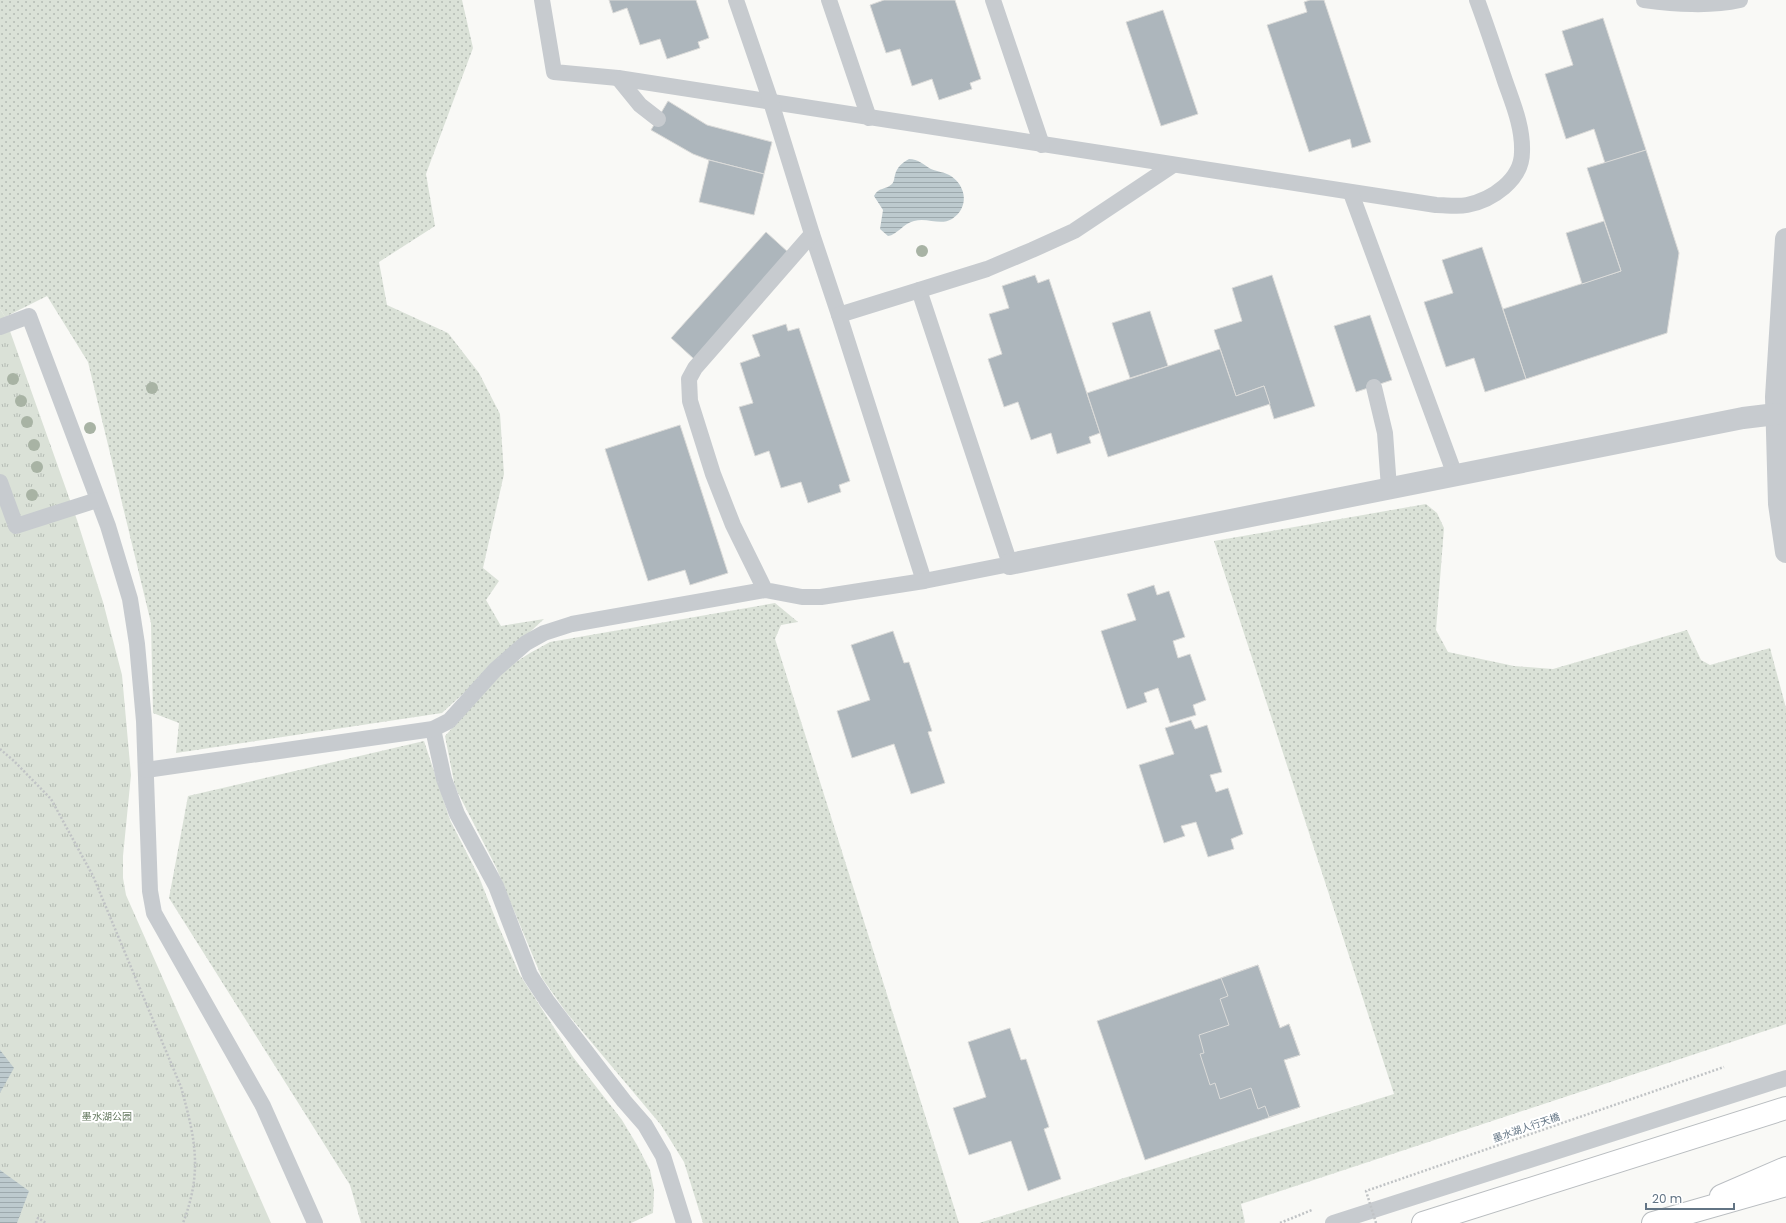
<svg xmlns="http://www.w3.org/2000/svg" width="1786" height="1223" font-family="Poppins,'Noto Sans SC',sans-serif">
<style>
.grass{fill:url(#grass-dots)}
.park{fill:url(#park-tufts)}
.water{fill:url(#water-rules)}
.building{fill:#adb6bc;stroke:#dbdbd9}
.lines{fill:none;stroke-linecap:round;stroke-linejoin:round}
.primary-casing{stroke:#babec2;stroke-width:24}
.trunk-casing{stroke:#b9bdc0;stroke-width:24}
.path{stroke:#c0c3c5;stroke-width:2.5;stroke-dasharray:2 2;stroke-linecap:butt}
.service{stroke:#c7cbcf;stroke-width:16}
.minor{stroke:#c7cbcf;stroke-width:22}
.primary{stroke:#fff;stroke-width:22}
.trunk{stroke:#fff;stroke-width:22}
.path-bridge{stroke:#c0c3c5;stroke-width:2.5;stroke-dasharray:2 2;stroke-linecap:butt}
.tree{fill:#a8b3a4}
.labels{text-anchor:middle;stroke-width:4;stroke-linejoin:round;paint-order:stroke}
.park-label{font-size:10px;fill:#667a61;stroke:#fff}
.street-label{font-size:10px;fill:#627484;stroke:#fff}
</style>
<defs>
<pattern id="grass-dots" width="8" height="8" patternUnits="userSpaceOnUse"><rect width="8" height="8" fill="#dae1d7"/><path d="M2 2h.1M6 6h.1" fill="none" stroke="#b4bbb4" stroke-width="1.8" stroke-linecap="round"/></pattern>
<pattern id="park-tufts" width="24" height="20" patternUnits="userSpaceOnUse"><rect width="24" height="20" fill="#dae1d7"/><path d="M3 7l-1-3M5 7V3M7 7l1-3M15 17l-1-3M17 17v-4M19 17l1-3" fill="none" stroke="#b4bbb4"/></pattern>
<pattern id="water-rules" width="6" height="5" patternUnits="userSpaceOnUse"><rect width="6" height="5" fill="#bdcace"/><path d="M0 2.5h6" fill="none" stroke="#9da9ad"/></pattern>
</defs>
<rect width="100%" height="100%" fill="#f9f9f6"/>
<g class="grass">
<path d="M0 0H462L473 48 426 174 435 226 379 262 387 305 448 333 479 373 500 414 504 474 483 568 499 581 486 600 501 626 544 619 442 713 176 753 179 723 153 713 151 623 88 362 47 296 5 317 0 309Z"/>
<path d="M1426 504 1437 513 1444 528 1436 630 1448 652 1514 666 1553 669 1687 630 1701 660 1710 665 1770 648 1786 708V1024L1241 1204 1245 1222 1244 1223H979L1394 1094 1214 541Z"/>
<path d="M775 603 798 622 781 625 775 639 959 1223H703L684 1162 661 1125 566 1012 542 978 496 867 455 787 445 736 507 668 530 653 550 642Z"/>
<path d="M424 741 450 820 479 877 498 925 520 975 573 1057 622 1120 637 1145 650 1170 654 1190 653 1213 631 1223H361L350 1185 169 898 188 796Z"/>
</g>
<path class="park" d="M0 309 5 317 77 520 103 602 122 675 131 775 123 856V878L126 895 271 1223H0Z"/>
<g class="water">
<path d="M909 159C918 159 924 165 931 169 938 172 945 172 951 176 967 187 969 208 952 219 940 226 927 217 914 221 904 223 897 235 888 236L880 229 883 210 874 196C878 187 886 190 892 184 894 182 894 179 895 175 897 167 902 163 909 159Z"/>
<path d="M0 1050 14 1068 0 1093Z"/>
<path d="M0 1170 29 1191 17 1223H0Z"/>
</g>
<g class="building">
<path d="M609 0H696L709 38 698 42 700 48 667 59 660 39 640 45 627 8 613 13Z"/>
<path d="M884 0H955L981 79 970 83 972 89 939 100 932 79 912 86 900 49 886 53 870 5Z"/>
<path d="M1310 0H1324L1371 142 1352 148 1350 139 1309 152 1267 25 1307 12 1304 2Z"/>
<path d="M1163 10 1198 114 1161 126 1126 22Z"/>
<path d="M1603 18 1646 150 1605 163 1594 129 1566 139 1545 74 1573 65 1562 31Z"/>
<path d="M668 101 707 125 772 142 764 174 709 160 693 154 651 130Z"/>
<path d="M1646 150 1679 253 1667 333 1526 379 1503 309 1621 271 1587 168Z"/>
<path d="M709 160 764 174 754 215 699 202Z"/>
<path d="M1604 221 1621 271 1582 284 1566 233Z"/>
<path d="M766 232 789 253 694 359 671 338Z"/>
<path d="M1482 247 1526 379 1485 392 1474 358 1446 367 1424 302 1453 293 1442 260Z"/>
<path d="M1035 275 1038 283 1049 279 1100 433 1089 437 1091 443 1057 454 1051 433 1031 440 1018 402 1004 407 988 359 1002 354 989 314 1009 308 1002 286Z"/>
<path d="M1272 275 1315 406 1274 419 1264 386 1236 396 1214 330 1242 321 1232 288Z"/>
<path d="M1150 311 1168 366 1130 378 1112 323Z"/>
<path d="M1370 315 1392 380 1356 392 1334 326Z"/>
<path d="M786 324 788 331 799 328 850 481 839 485 841 492 808 503 801 482 781 488 769 451 755 456 739 407 753 403 740 363 760 356 752 335Z"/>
<path d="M1220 349 1236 396 1264 386 1270 404 1108 457 1087 393Z"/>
<path d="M680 425 728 573 690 585 685 570 648 581 605 449Z"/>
<path d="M1154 585 1157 595 1169 591 1185 637 1173 641 1178 658 1190 654 1206 700 1193 705 1196 715 1170 723 1158 688 1144 693 1147 702 1127 709 1101 631 1136 620 1127 594Z"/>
<path d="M893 631 904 663 909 662 932 731 928 732 945 783 911 794 894 744 852 758 837 711 870 700 851 645Z"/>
<path d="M1191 720 1195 729 1207 725 1222 772 1210 775 1216 792 1228 788 1243 834 1231 839 1234 849 1208 857 1196 822 1181 826 1185 836 1164 843 1139 765 1174 754 1165 728Z"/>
<path d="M1258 965 1280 1028 1289 1024 1300 1055 1284 1060 1300 1107 1145 1160 1097 1021Z"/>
<path d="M1258 965 1280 1028 1289 1024 1300 1055 1284 1060 1300 1107 1269 1117 1265 1106 1258 1109 1251 1088 1220 1099 1215 1083 1210 1085 1200 1054 1204 1053 1199 1035 1229 1025 1220 999 1228 996 1221 978Z"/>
<path d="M1010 1028 1021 1060 1026 1059 1049 1127 1044 1129 1061 1179 1028 1191 1011 1141 969 1155 953 1108 986 1097 968 1042Z"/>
</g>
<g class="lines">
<g class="primary-casing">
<path id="primary" d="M1721 1196 1786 1168"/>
</g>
<g class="trunk-casing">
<g id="trunk">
<path d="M1423 1223 1786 1108"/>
<path d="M1653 1223 1786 1185"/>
</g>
</g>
<g class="path">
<path d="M0 749 14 761 51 799 93 876 181 1087C195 1138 203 1171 183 1223"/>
<path d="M36 1223 38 1218 46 1223"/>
<path d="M1280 1223 1312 1210"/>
</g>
<g class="service">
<path d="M542 0 554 72 618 78 1436 205C1446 205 1457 207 1467 205 1492 200 1522 180 1522 152 1523 127 1513 104 1505 81 1496 54 1487 27 1477 0"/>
<path d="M736 0 771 102 812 234 839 315 924 581"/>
<path d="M829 0 869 118"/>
<path d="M993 0 1042 145"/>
<path d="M1644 0C1675 4 1709 7 1740 0"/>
<path d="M618 78 640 105 658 119"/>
<path d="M1351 193 1455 475"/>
<path d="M812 234 695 368 689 379 690 401 713 474 733 525 765 590 802 597H821L924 581 1010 564 919 290"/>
<path d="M839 315 987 269 1032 250 1074 231 1173 165"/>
<path d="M0 327 29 316 108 526 130 599 137 644 144 721 150 891 154 913 263 1106 315 1223"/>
<path d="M1374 387 1385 433 1389 488"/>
<path d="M0 482 16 526 97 500"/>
<path d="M433 729 444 779 457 814 496 886 530 975 547 1001 624 1101 645 1125 663 1156 684 1223"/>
<path d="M146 770 433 729 449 721 495 670 526 643 544 633 572 624 765 590"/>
<path d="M1333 1223 1786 1078"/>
</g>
<g class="minor">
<path d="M1786 239 1776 397 1779 504 1786 552"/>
<path d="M1010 564 1743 418 1776 414"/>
</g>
<use href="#primary" class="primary"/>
<use href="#trunk" class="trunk"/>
<path class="path-bridge" d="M1376 1223 1366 1191 1724 1067"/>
</g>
<g class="tree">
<circle cx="922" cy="251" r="6"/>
<circle cx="13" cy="379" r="6"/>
<circle cx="152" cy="388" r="6"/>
<circle cx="21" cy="401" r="6"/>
<circle cx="27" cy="422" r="6"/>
<circle cx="90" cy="428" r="6"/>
<circle cx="34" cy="445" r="6"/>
<circle cx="37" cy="467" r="6"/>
<circle cx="32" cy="495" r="6"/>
</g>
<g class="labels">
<g class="park-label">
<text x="107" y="1120">墨水湖公园</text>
</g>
<g class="street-label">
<text transform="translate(1526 1127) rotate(-19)" y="4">墨水湖人行天橋</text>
</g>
</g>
<path d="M1646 1203v6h88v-6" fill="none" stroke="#627484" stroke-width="2"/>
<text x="1652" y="1203" font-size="12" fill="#627484" stroke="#ffffff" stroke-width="3" paint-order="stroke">20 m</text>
</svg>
